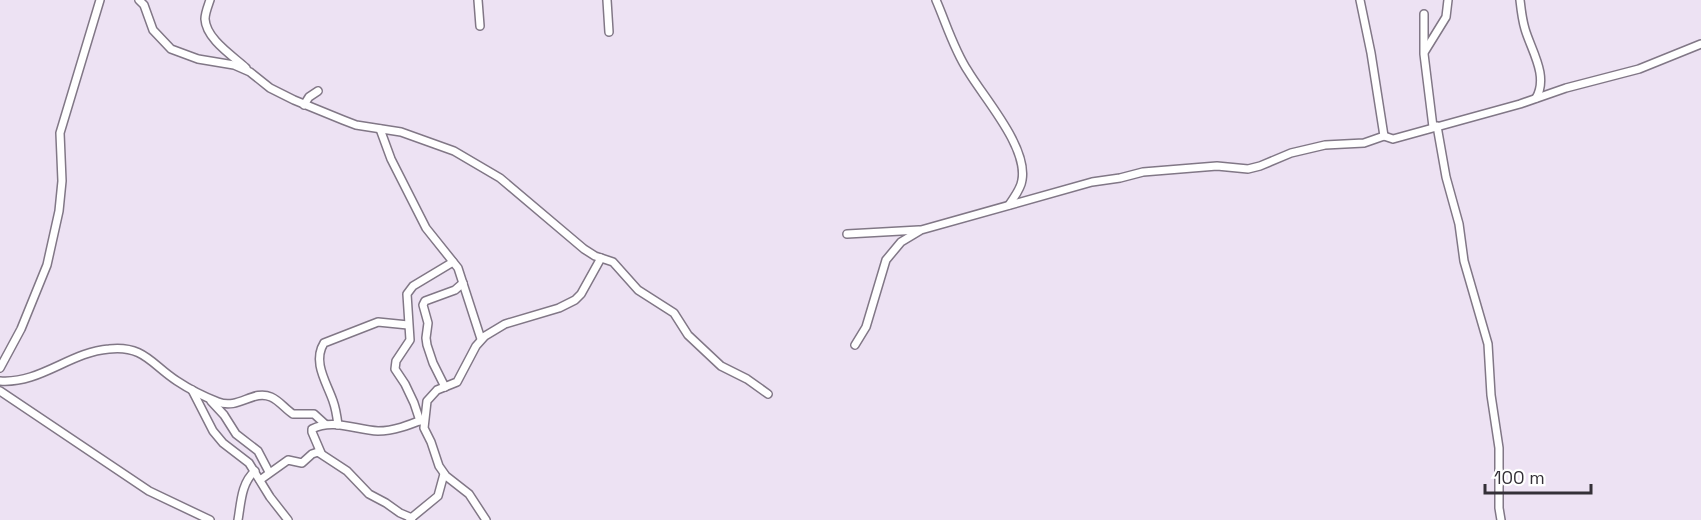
<svg xmlns="http://www.w3.org/2000/svg" width="1701" height="520" font-family="'Space Grotesk',sans-serif">
<style>
.lines{fill:none;stroke-linecap:round;stroke-linejoin:round}
.minor-casing{stroke:#817786;stroke-width:10}
.minor{stroke:#fff;stroke-width:7}
</style>
<rect width="100%" height="100%" fill="#ede2f3"/>
<g class="lines">
<g class="minor-casing">
<g id="minor">
<path d="M139 0 144 5 153 30 171 49 198 59 234 65 250 72 270 88 294 100 343 120 356 125 401 132 454 151 500 178 584 249 595 256 613 262 638 290 674 313 688 335 721 366 747 379 768 394"/>
<path d="M210 0C208 6 205 13 205 19 206 39 233 56 246 68"/>
<path d="M478 0 480 26"/>
<path d="M607 0 609 32"/>
<path d="M936 0C946 23 954 50 968 71 984 98 1028 147 1022 180 1021 189 1014 197 1009 205"/>
<path d="M1360 0 1371 53 1384 136"/>
<path d="M1520 0C1521 9 1522 19 1525 29 1531 50 1549 76 1536 98"/>
<path d="M1424 14V54L1433 127"/>
<path d="M1425 51 1446 17 1448 0"/>
<path d="M304 105 309 97 318 91"/>
<path d="M1437 126 1446 177 1459 224 1464 261 1488 344 1491 395 1499 448V508L1501 520"/>
<path d="M380 129 391 159 426 228 458 268 481 339"/>
<path d="M847 234 919 230"/>
<path d="M855 345 866 327 886 260 901 242 921 230 1092 182 1120 178 1143 172 1217 166 1248 169 1260 166 1291 153 1325 145 1364 143 1384 136 1393 139 1520 104 1566 88 1639 69 1701 44"/>
<path d="M0 368 21 329 47 265 59 211 62 181 60 133 100 0"/>
<path d="M0 381C40 384 70 352 109 349 144 345 152 365 177 381 189 389 205 397 218 402 239 410 253 389 271 397 280 401 285 409 293 414H314L325 424"/>
<path d="M445 387 433 363 427 345 426 338 428 323 423 305 425 301 455 290 463 283"/>
<path d="M192 390 213 431 223 443 249 463 270 497 288 520"/>
<path d="M0 391 149 491 210 520"/>
<path d="M211 401 224 415 236 434 258 451 269 472"/>
<path d="M420 421 414 403 405 384 395 369 396 361 410 340 407 294 413 286 453 262"/>
<path d="M338 425C337 417 336 409 333 401 327 383 312 362 324 343L378 322 408 325"/>
<path d="M321 453 312 432V429C333 418 356 430 378 431 394 431 409 425 424 419"/>
<path d="M260 480 288 460 302 463 312 454 318 452 347 471 369 494 386 503 400 513 412 518"/>
<path d="M410 519 438 496 444 474"/>
<path d="M238 520C241 503 241 483 255 471"/>
<path d="M486 520 469 494 446 476 439 466 431 442 424 428 427 401 437 390 457 382 476 346 485 336 505 324 559 308 575 300 581 294 601 258"/>
</g>
</g>
<use href="#minor" class="minor"/>
</g>
<path d="M1485 484v9h106v-9" fill="none" stroke="#343037" stroke-width="3"/>
<text x="1494" y="484" font-size="18" fill="#343037" stroke="#ffffff" stroke-width="4.5" paint-order="stroke">100 m</text>
</svg>
